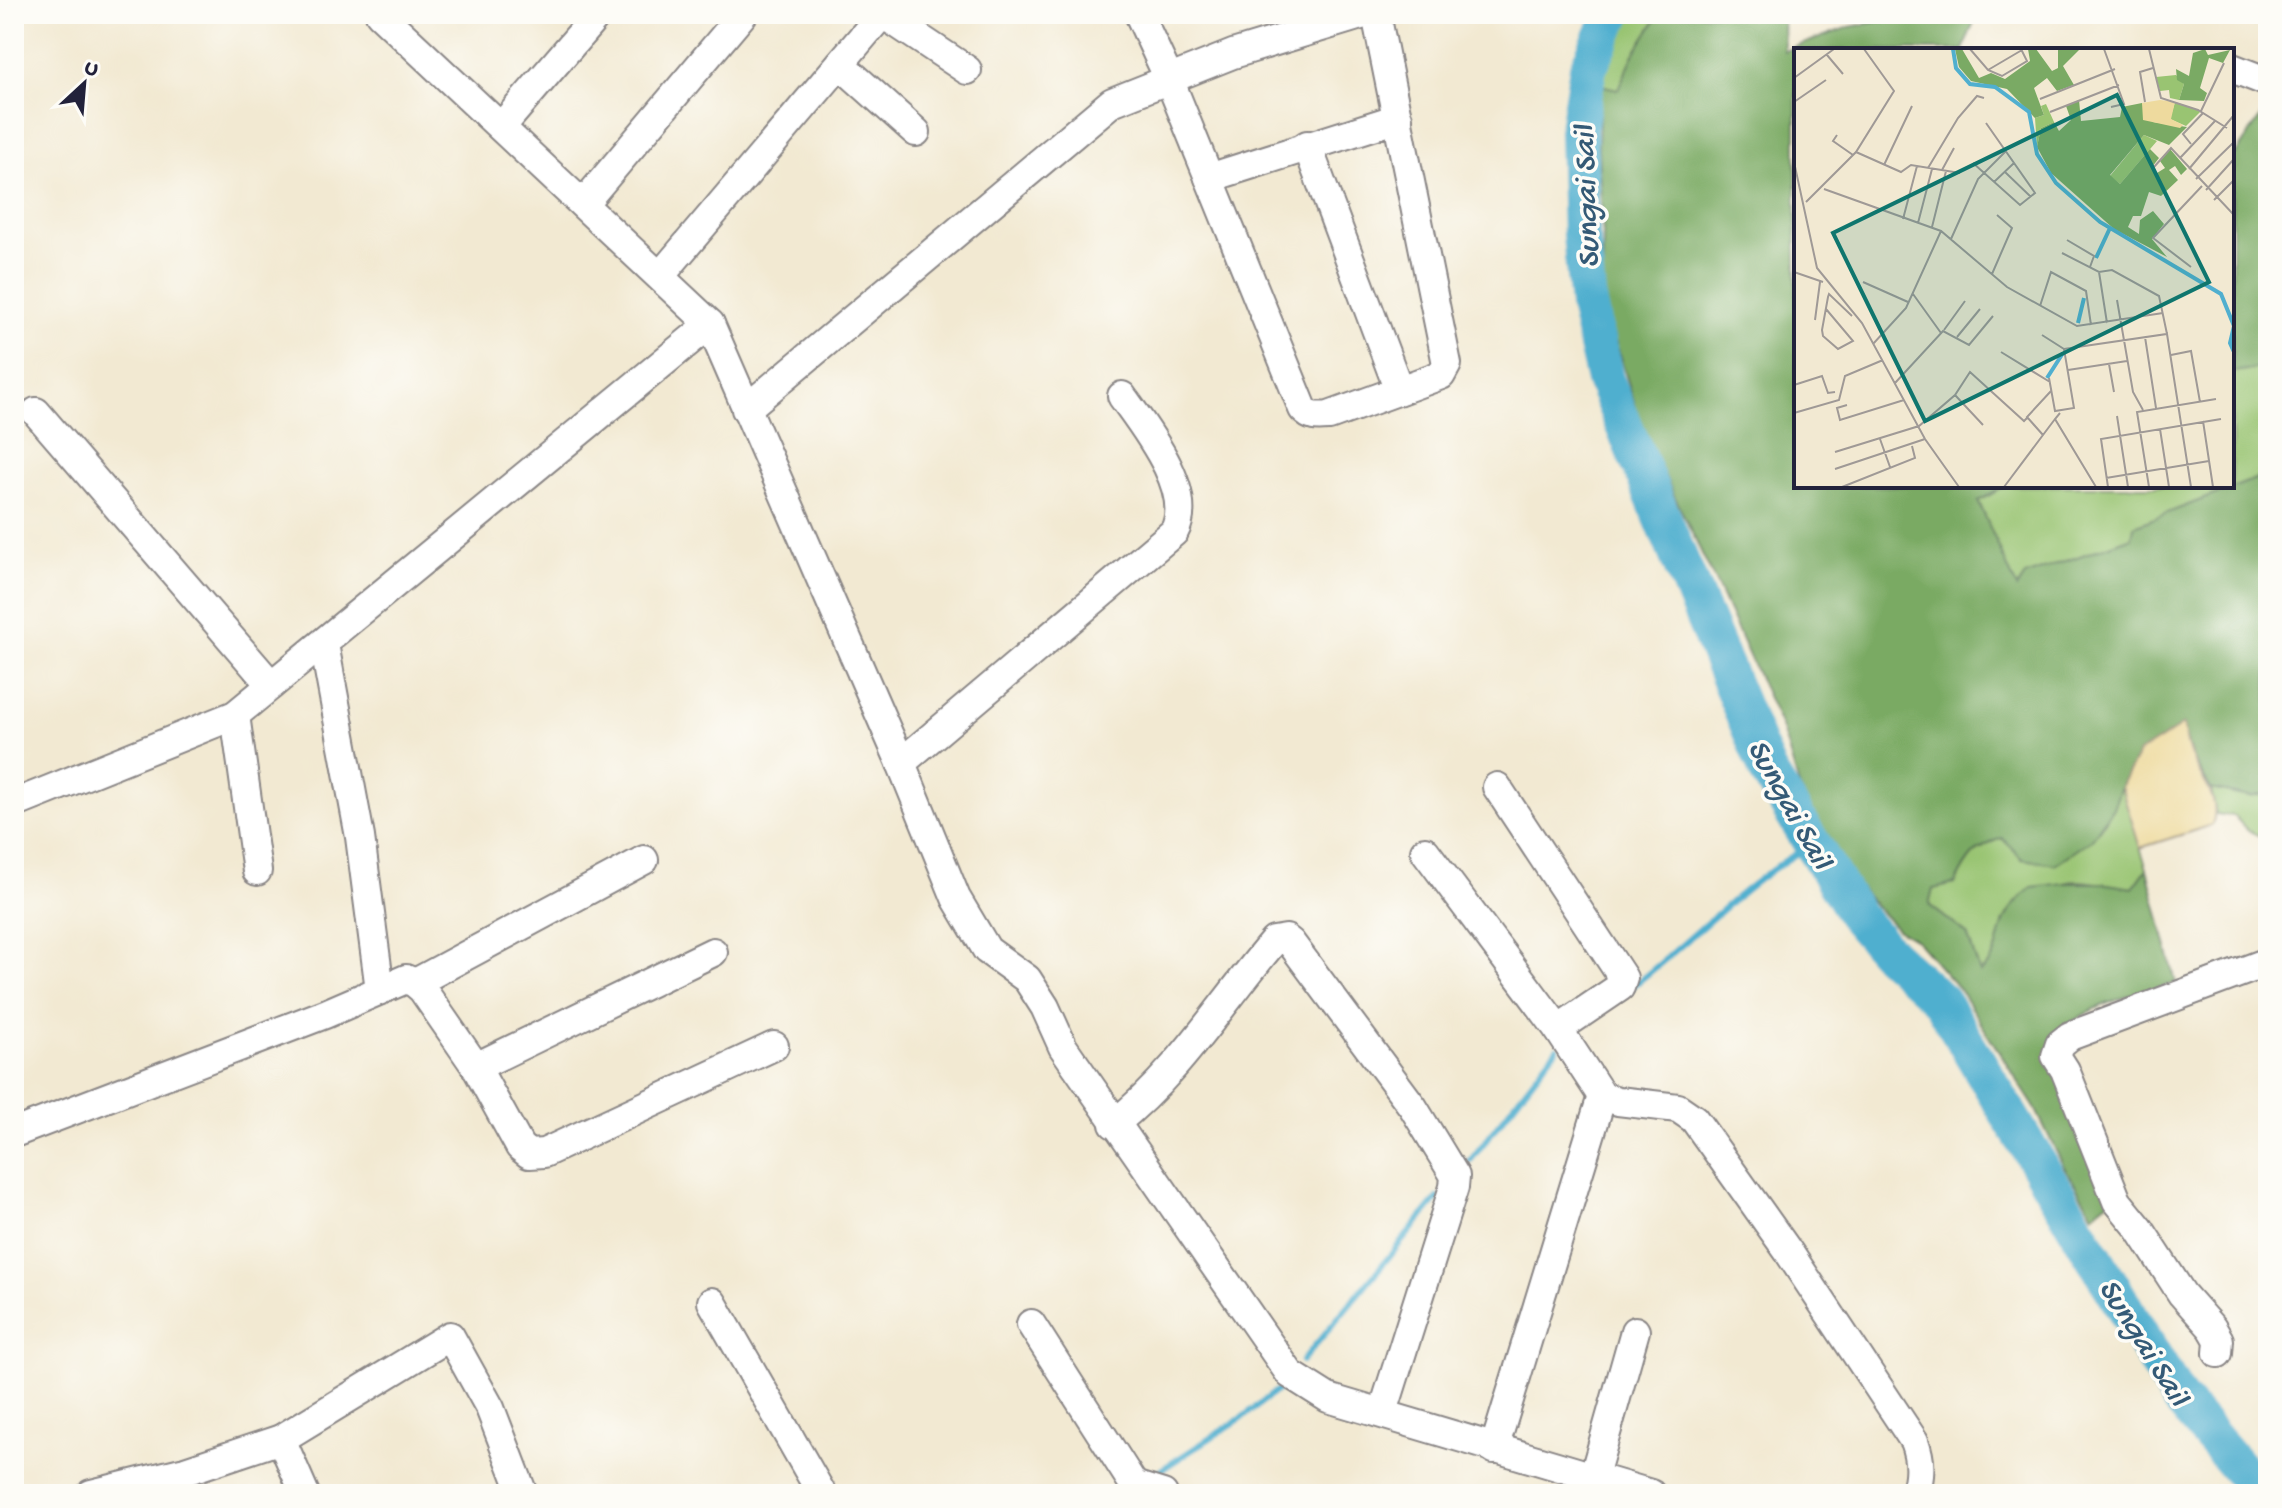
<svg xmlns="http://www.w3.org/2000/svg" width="2282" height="1508" font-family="'Gochi Hand',sans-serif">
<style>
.green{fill:#99c472;stroke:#5e7356;stroke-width:2}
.forest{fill:#7aaa64;stroke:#4e6650;stroke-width:2}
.sand{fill:#eeda9e;stroke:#887e6c;stroke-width:2}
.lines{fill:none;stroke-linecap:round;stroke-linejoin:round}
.stream{stroke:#50afcf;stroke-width:6}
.river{stroke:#50afcf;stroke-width:38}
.minor-casing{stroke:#8a8686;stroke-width:32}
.minor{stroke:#fff;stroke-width:28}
.labels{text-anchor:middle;stroke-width:7;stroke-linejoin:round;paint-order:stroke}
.water-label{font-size:32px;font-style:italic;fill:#345a76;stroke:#fdfcf7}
.inset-river{fill:none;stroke:#50afcf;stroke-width:4}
.inset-road{fill:none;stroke:#9f9996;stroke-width:2}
.view{fill:#0f766e;fill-opacity:0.15;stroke:#0f766e;stroke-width:4}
.inset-edge{fill:none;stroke:#22223b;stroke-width:4}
</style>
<rect width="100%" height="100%" fill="#fdfcf7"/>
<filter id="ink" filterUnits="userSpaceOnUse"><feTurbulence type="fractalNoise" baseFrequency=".0125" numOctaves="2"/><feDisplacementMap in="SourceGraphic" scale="16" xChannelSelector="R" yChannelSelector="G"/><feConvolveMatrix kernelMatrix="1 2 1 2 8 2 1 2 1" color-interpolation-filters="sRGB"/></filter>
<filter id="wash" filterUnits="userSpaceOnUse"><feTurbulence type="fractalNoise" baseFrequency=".006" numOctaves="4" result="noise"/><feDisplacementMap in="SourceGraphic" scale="32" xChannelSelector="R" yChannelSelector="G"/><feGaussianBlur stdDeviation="1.8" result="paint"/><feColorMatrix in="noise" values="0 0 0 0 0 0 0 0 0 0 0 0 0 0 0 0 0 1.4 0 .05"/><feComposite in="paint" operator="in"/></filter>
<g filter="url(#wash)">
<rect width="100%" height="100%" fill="#f2e9d2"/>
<g class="green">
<path d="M1627 14H1660L1635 52 1618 90 1600 85V73Z"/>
<path d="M2268 367V474L2135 526 2132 537 2025 576 2016 589 1978 500 2007 486H2232V372Z"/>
<path d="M2121 786 2147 869 2133 888C2113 887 2083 877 2064 883 2049 887 2018 911 2004 920 2000 941 1996 959 1980 973L1967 934 1929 905 1933 889 1955 884C1968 857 1974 849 2002 838L2022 858C2038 856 2057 855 2073 850 2099 842 2113 810 2121 786Z"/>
<path d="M2211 789 2249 797 2268 793V840L2247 830 2234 816 2216 814Z"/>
</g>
<g class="forest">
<path d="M1660 14H1783L1784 51 1849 27 1903 17 1904 14H1977L1963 50H1796V486H2007L1978 501 2017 588 2025 576 2132 537 2134 526 2268 474V793L2249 797 2211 789 2192 758 2182 726 2123 781 2113 808 2092 839 2055 864 2022 859 2002 838C1974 849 1968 857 1955 884L1933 889 1929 905 1967 934 1980 973C2000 956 1996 943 2004 922 2009 908 2022 896 2032 887L2064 883H2101L2133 888 2147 869 2176 983C2136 994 2088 1004 2058 1034L2110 1200 2093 1214 2064 1167 2035 1108 1959 989 1917 941 1897 929 1875 906 1837 859 1800 789 1782 729 1716 583 1644 433 1602 300 1603 234 1598 149 1600 85 1618 89 1635 52Z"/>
<path d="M2268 106V367L2232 372V154L2235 155Z"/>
</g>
<path class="sand" d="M2183 725C2186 736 2187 748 2192 758 2201 781 2222 798 2212 825L2140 848 2121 786 2123 781 2139 753Z"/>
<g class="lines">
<g class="stream">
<path d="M1629 989C1692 941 1743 882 1813 844"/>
<path d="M1470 1161 1557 1048"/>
<path d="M1302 1361 1438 1198"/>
<path d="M1153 1475 1243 1417 1284 1385"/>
</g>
<path class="river" d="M1613 14 1588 68 1578 129 1581 235 1588 305 1605 380 1768 772 1857 917 1889 954 1941 1001 2179 1399 2246 1477 2257 1494"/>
</g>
</g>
<g filter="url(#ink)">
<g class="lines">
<g class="minor-casing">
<g id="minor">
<path d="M380 14 710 324 901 763 956 898 987 950 1027 979 1045 1007 1063 1047 1290 1374 1328 1398 1651 1494"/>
<path d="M883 14 967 70"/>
<path d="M1139 14 1169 79 1303 409C1311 418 1317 417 1329 416L1441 375 1447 364 1376 14"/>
<path d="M840 64 916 132"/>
<path d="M2232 68 2268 82"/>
<path d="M501 127 598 14"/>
<path d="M1307 145 1399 390"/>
<path d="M1209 178 1398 118"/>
<path d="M583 204 743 14"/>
<path d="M661 275 882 14"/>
<path d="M746 409 1112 102 1233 54 1364 14"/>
<path d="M36 412 271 685"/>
<path d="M324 644 360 837 380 990"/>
<path d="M235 715 257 871"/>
<path d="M901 763 1174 532C1196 492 1145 428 1122 396"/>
<path d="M1497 787 1623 978 1620 987 1558 1029"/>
<path d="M14 804 235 715 710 324"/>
<path d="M1425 851 1558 1029 1602 1096 1618 1101 1678 1108 1694 1119 1788 1251 1914 1441C1921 1460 1921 1475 1915 1494"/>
<path d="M415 983 644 860"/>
<path d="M476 1067 713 952"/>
<path d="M1114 1124C1179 1073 1221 1003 1274 941L1286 939 1291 943 1413 1107 1455 1176 1454 1187 1383 1412"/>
<path d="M14 1133 325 1014 406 979 415 983 422 989 476 1067 520 1147 529 1154 544 1153 774 1046"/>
<path d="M712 1302 822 1494"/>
<path d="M1031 1324 1134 1485"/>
<path d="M2218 1353 2219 1340 2212 1328 2182 1294 2139 1228 2117 1201 2065 1070 2056 1056 2060 1044 2070 1036 2268 962"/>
<path d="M281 1439 305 1494"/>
<path d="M1494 1449 1602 1096"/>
<path d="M1134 1485 1163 1494"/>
<path d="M1589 1493 1635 1331"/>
<path d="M91 1494 185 1471 281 1439 450 1336 490 1408 523 1494"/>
</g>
</g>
<use href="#minor" class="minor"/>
</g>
</g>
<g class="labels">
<g class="water-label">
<text transform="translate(1584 197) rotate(-92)" y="11">Sungai Sail</text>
<text transform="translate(1792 803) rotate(61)" y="11">Sungai Sail</text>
<text transform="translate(2146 1341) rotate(58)" y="11">Sungai Sail</text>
</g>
</g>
<g transform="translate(1794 48)">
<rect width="440" height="440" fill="#f2e9d2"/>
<path d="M382 27 390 36 385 52 376 50 375 42 366 43 362 29ZM381 54 407 63 392 78 376 71ZM252 56 260 74 247 80 243 99 241 70 250 67 247 58ZM350 87 363 93 326 136 316 128Z" fill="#99c472"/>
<path d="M161 1H168L185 30 197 25 211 31 236 13 234 1H242L258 23 264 20V1H286L269 18 280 37 263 43 253 30 240 40 250 67 241 70 213 41 177 33 165 19ZM411 1 414 7 436 2 429 15 415 10 406 40 413 45 410 53 385 52 390 36 383 32 382 21 395 28 399 5ZM285 52 287 73 326 69 328 59 348 55 359 74 393 79 375 97 350 87 316 127 326 136 356 101 365 110 358 119 363 125 371 120 366 113 376 101 393 121 387 127 381 118 375 122 384 132 367 148 355 144 347 168H339L334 179 345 186 346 172 359 163 370 176 358 191 373 209 320 181 257 125 243 99 247 80 260 74 265 83 277 72 272 58Z" fill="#7aaa64"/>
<path d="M366 52 381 54 377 71 389 77 386 80 349 72 348 55Z" fill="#eeda9e"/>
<path class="inset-river" d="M159 1 162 20 176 36 201 39 235 64 243 106 262 135 306 174 427 246 440 278 436 295 440 304M302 210 316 180M284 275 290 250M253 330 269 305"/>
<path class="inset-road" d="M176 1 194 22 208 28 233 13 227 1M310 1 330 56 317 59M355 1 367 50 404 62 433 80M33 7 49 26M194 22 228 2M0 30 40 1M246 51 321 21M0 54 32 32M351 54 346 24 359 20M407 63 430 15M256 64 325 37M43 87 39 93 59 107M397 96 389 86 409 65M62 104 107 124 117 117 166 125M386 110 421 73M0 114 23 220 68 275 131 391 165 439M179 115 226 157 241 145 192 75M90 117 118 58M360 119 377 100 440 167M134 120 164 70 183 48 190 50M395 121 440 67M148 122 160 100M211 124 237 149M402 131 440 94M200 134 220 115M30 141 147 183 213 239 283 278 369 265M412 142 440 111M420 152 440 132M12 154 62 104 100 43 70 1M109 171 123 118M124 175 138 121M138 179 152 123M157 191 184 131 211 104M273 192 300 208 296 219M268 205 305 224 318 222 365 248 373 286M397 219 359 190 408 138M0 224 29 234M305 224 313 275M198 226 218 180 203 167M69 234 114 254M119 246 147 285M323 252 339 344 349 362M246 258 257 224 292 243 297 277M32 261 59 293 44 301 29 288 28 282 34 249 35 246 58 268M21 272 26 234M150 282 171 253M248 287 270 301 280 360 261 363 255 330M163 289 186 261M351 289 362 360M79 296 112 260 147 183M270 301 373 286 397 439M207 304 256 334M377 307 397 303 406 354M315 316 320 344M274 322 333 313M101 335 149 283 175 297 199 268M0 337 28 328 34 345 41 344M161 347 189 377M53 357 43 360 46 372 110 352M0 365 45 352 51 328 89 312M266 365 261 371 302 439M323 368 334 439M409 373 419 439M366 381 375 439M249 387 233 369 257 343M86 391 96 419M41 404 125 378 161 347 176 324 230 373 233 370M41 421 131 391M312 430 415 413M48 439 121 410 118 398M210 439 261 371M314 439 307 391 427 371M355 439 343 364 422 351"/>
<path class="view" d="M323 47 415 234 131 373 39 185Z"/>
<rect width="440" height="440" class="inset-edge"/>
</g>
<rect width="2282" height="1508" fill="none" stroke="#fdfcf7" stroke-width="48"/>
<g transform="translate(84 84) rotate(26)" stroke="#fdfcf7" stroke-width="6" paint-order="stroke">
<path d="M0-6L14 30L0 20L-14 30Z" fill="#22223b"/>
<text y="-12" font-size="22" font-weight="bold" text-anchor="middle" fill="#22223b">U</text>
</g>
</svg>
